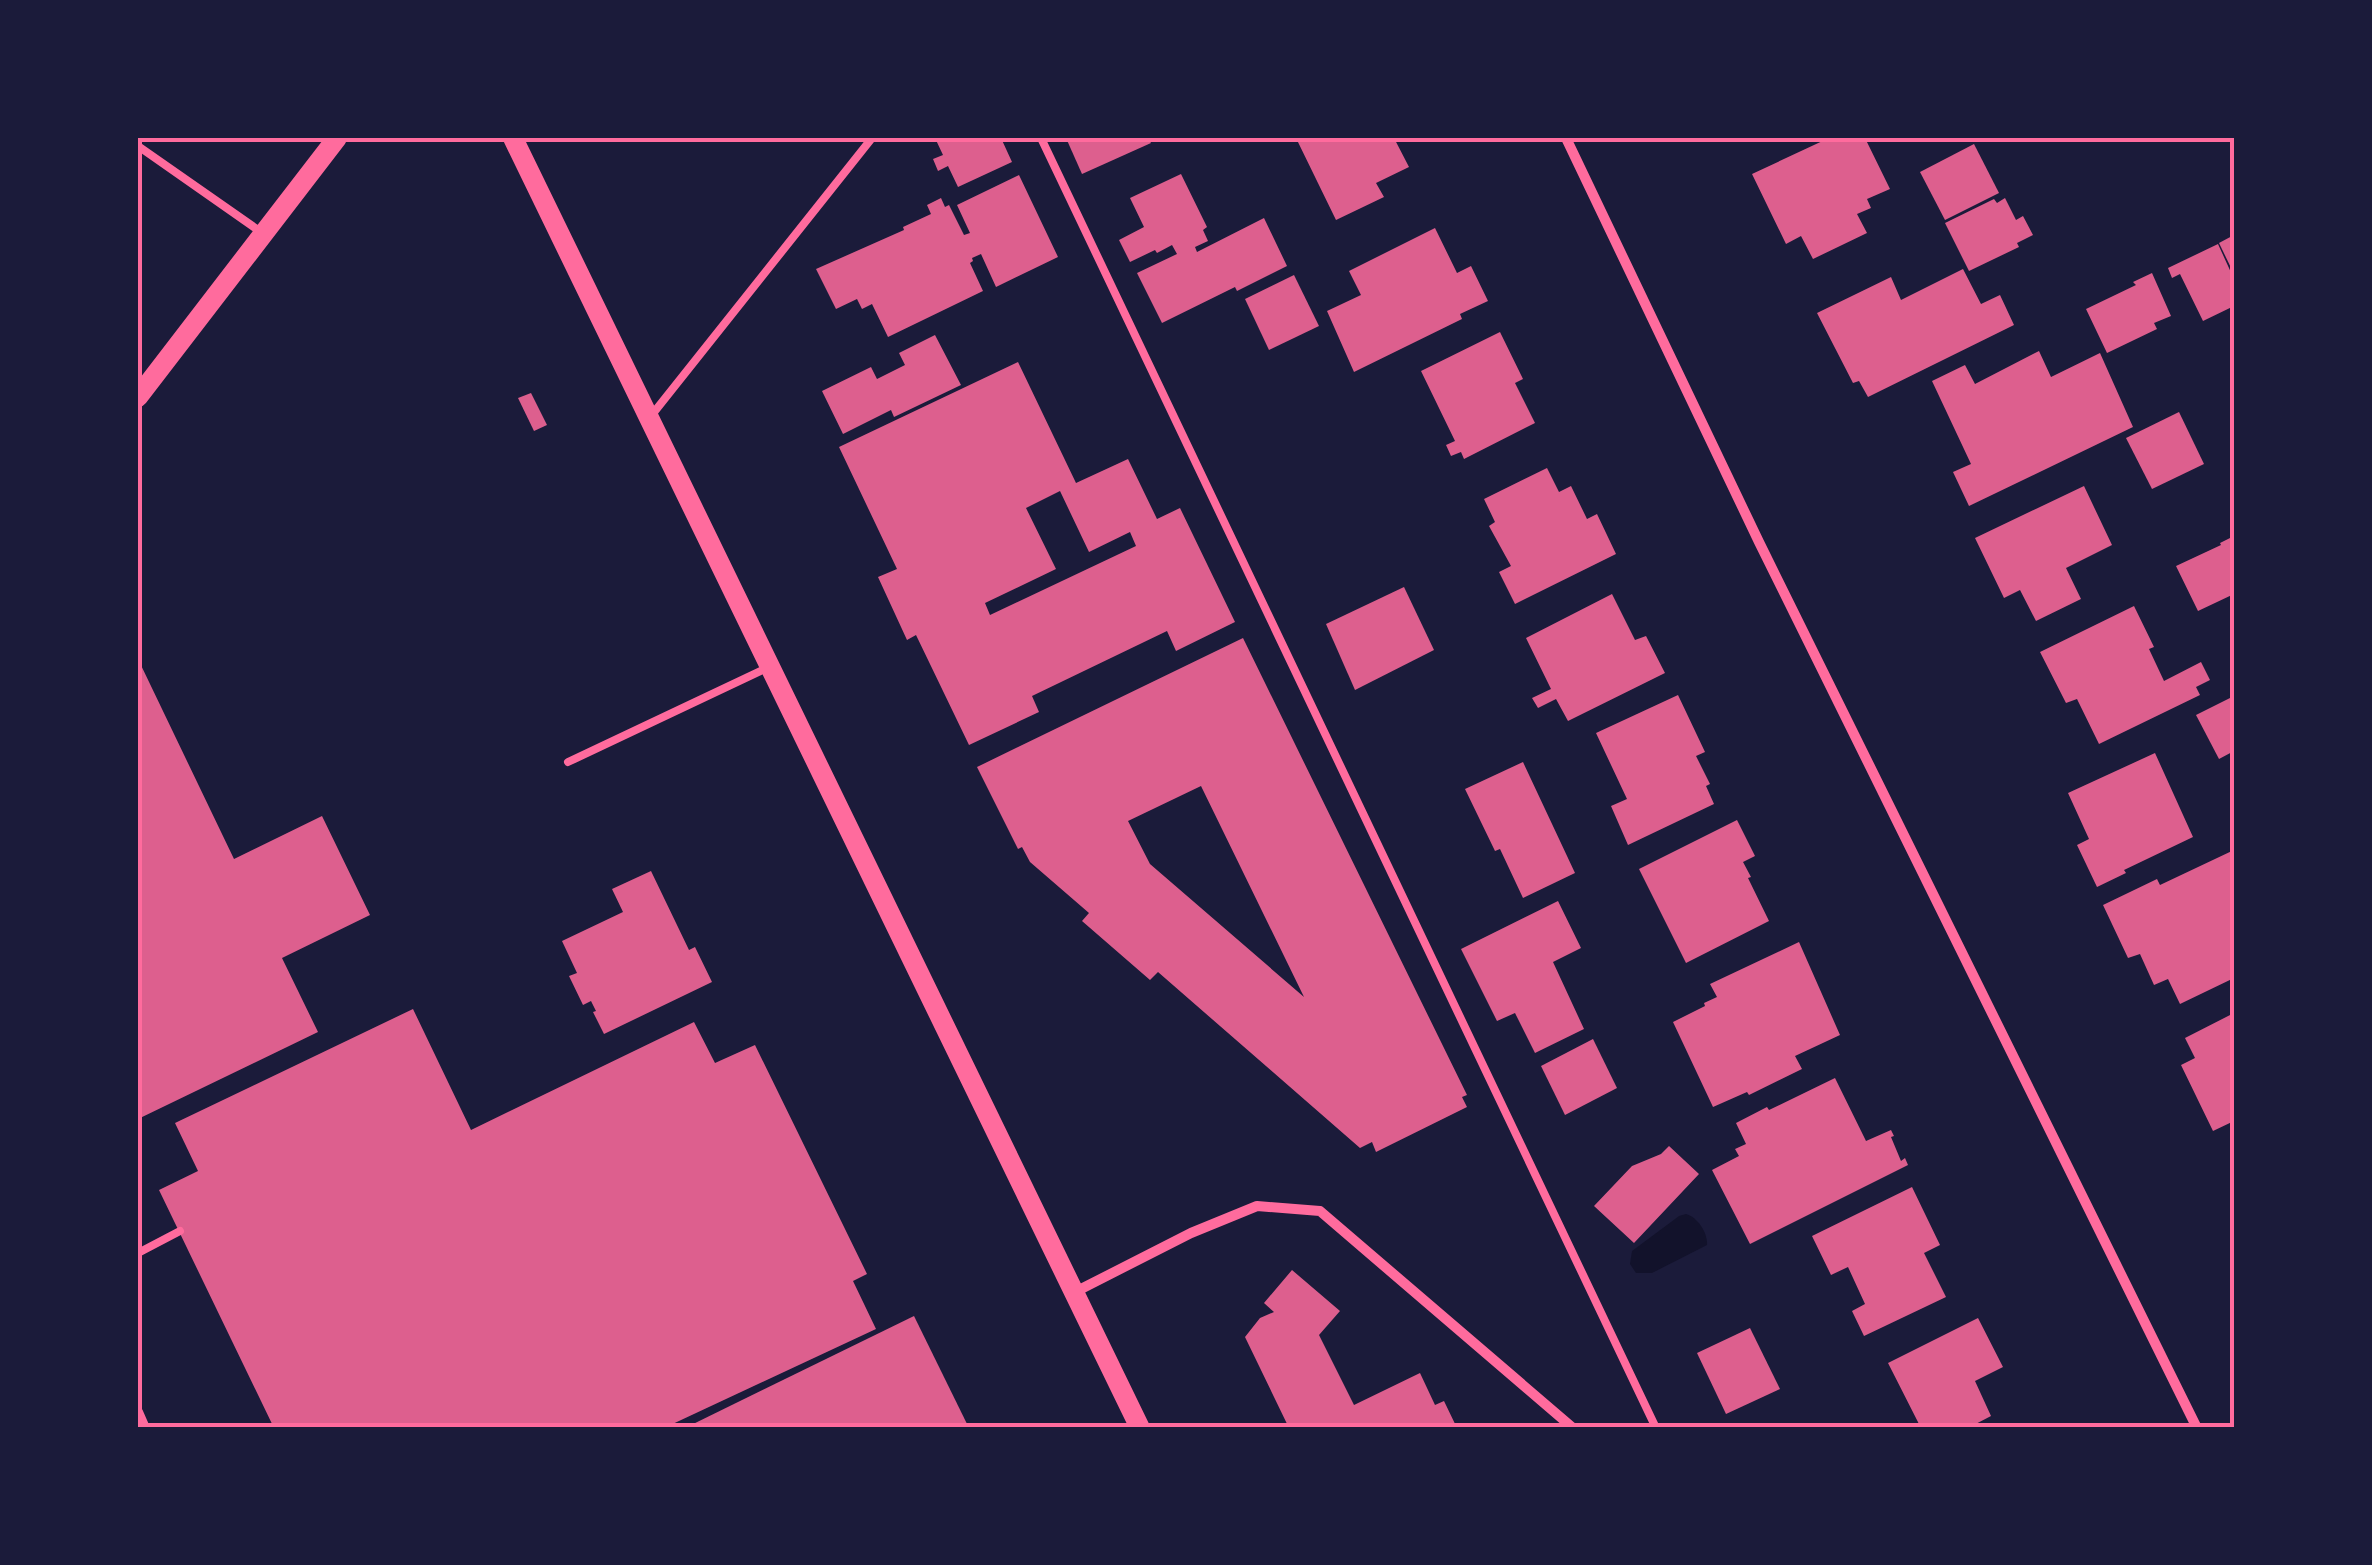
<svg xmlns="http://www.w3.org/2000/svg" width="2372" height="1565" font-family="'Space Grotesk',sans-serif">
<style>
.water{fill:#12122b}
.building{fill:#dd5f8e;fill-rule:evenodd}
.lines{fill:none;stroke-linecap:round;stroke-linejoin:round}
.service{stroke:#ff6b9d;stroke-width:8}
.minor{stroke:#ff6b9d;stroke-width:10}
.secondary{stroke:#ff6b9d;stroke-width:20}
.neatline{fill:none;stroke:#ff6b9d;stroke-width:4}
</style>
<rect width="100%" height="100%" fill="#1b1b3a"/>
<path class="water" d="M1686 1214C1698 1217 1708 1234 1707 1245L1652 1273H1636L1630 1264 1632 1251 1679 1216Z"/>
<g class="building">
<path d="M935 138H1001L1012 162 958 187 948 166 938 171 933 159 943 155Z"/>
<path d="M1066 138H1148L1151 143 1082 174Z"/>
<path d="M1296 138H1394L1409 167 1376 183 1384 197 1336 220Z"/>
<path d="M1829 138H1865L1890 189 1867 199 1871 208 1857 214 1867 233 1813 259 1801 236 1786 244 1752 174Z"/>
<path d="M1974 144 1999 193 1945 220 1920 172Z"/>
<path d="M1181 174 1207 227 1203 230 1208 241 1195 247 1197 252 1264 218 1287 266 1237 291 1235 287 1162 323 1137 273 1177 254 1172 245 1157 253 1155 250 1130 262 1119 240 1144 227 1130 198Z"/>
<path d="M1019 175 1058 257 996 287 981 254 972 258 973 261 970 263 983 291 888 337 872 304 862 309 857 299 836 309 816 269 904 230 903 227 931 214 927 205 941 198 945 207 949 205 964 235 970 233 957 205Z"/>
<path d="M2005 198 2016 220 2023 216 2033 235 2017 243 2019 247 1969 271 1945 223 1994 199 1997 203Z"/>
<path d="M1435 228 1457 273 1471 266 1488 301 1460 314 1462 319 1354 372 1327 311 1361 295 1349 271Z"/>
<path d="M2234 235V274L2219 243Z"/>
<path d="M2218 244 2234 279V306L2203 321 2180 274 2172 278 2168 268Z"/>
<path d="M1963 269 1981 304 2000 295 2014 325 1868 397 1859 381 1853 383 1817 313 1891 277 1901 300Z"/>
<path d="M2152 273 2171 316 2154 323 2157 329 2107 353 2086 309 2136 285 2133 282Z"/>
<path d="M1294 275 1319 326 1269 350 1245 299Z"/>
<path d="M1500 332 1523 379 1515 383 1535 423 1464 459 1461 452 1451 456 1446 445 1455 441 1421 371Z"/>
<path d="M935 335 961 385 894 417 891 410 843 434 822 391 871 367 877 379 905 365 899 353Z"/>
<path d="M2039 351 2051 377 2100 353 2133 427 1969 506 1953 472 1971 464 1932 381 1965 365 1975 384Z"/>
<path d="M1018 362 1076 483 1128 459 1157 519 1180 508 1235 622 1176 651 1167 631 1032 696 1039 712 969 745 916 635 907 640 878 577 897 569 839 447ZM1060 491 1089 552 1130 532 1136 546 990 615 985 603 1056 569 1026 508Z"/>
<path d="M531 393 547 425 534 431 518 398Z"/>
<path d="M2179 412 2204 464 2152 489 2126 438Z"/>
<path d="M1547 468 1559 492 1571 486 1587 519 1597 514 1616 554 1515 604 1499 572 1511 566 1489 526 1495 522 1484 499Z"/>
<path d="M2084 486 2112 545 2066 568 2081 599 2036 621 2020 590 2004 598 1975 538Z"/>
<path d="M2234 536V594L2198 611 2176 566 2221 545 2220 543Z"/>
<path d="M1404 587 1434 650 1355 690 1326 624Z"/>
<path d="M1612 594 1635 640 1646 636 1665 673 1568 721 1556 699 1538 708 1532 698 1551 689 1526 638Z"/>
<path d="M2134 606 2154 647 2149 649 2164 681 2201 662 2210 680 2196 687 2200 695 2099 744 2077 699 2066 703 2040 652Z"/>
<path d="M1243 638 1467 1095 1462 1097 1467 1107 1376 1152 1372 1142 1360 1148 1158 972 1150 980 1082 921 1089 913 1030 862 1022 847 1018 849 977 767ZM1201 786 1304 997 1150 864 1128 821Z"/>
<path d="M138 659 234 859 322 816 370 915 282 958 318 1032 138 1119Z"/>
<path d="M1678 695 1705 752 1696 756 1710 784 1706 786 1714 804 1628 845 1611 806 1627 799 1596 733Z"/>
<path d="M2234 696V751L2219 759 2196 715Z"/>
<path d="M2155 753 2193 837 2124 870 2126 873 2097 887 2077 845 2089 839 2068 793Z"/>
<path d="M1523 762 1575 873 1523 898 1500 849 1495 851 1465 789Z"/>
<path d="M1737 820 1755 856 1743 862 1751 877 1748 878 1769 921 1686 963 1639 869Z"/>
<path d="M2234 850V978L2180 1004 2168 979 2154 985 2140 954 2128 958 2103 905 2157 879 2160 885Z"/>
<path d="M651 871 689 950 695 947 712 982 604 1034 593 1012 596 1011 591 1001 583 1005 569 976 577 973 562 941 623 912 612 889Z"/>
<path d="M1558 901 1581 948 1553 962 1584 1029 1535 1053 1515 1013 1497 1021 1461 949Z"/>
<path d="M1799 942 1840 1035 1795 1056 1802 1069 1749 1095 1747 1092 1713 1107 1673 1022 1705 1006 1704 1003 1717 997 1710 984Z"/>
<path d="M413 1009 471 1130 694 1022 715 1063 755 1045 867 1274 853 1281 876 1329 664 1428H274L159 1190 198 1171 175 1123Z"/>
<path d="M2234 1013V1121L2213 1131 2181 1065 2195 1058 2185 1038Z"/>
<path d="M1593 1039 1617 1088 1565 1115 1541 1066Z"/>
<path d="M1835 1078 1866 1141 1891 1130 1894 1136 1891 1137 1901 1161 1905 1158 1908 1165 1750 1244 1712 1170 1739 1156 1735 1149 1746 1144 1736 1123 1767 1107 1769 1110Z"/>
<path d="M1669 1146 1699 1174 1634 1243 1594 1206 1632 1166 1661 1154Z"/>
<path d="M1912 1187 1940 1245 1924 1253 1946 1297 1864 1336 1852 1311 1865 1304 1848 1267 1831 1275 1812 1236Z"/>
<path d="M1292 1270 1340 1311 1319 1335 1354 1405 1420 1373 1435 1405 1444 1401 1457 1428H1289L1245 1337 1260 1318 1274 1312 1264 1303Z"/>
<path d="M914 1316 969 1428H685Z"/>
<path d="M1978 1318 2003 1367 1975 1381 1991 1416 1968 1428H1921L1888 1363Z"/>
<path d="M1750 1328 1780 1389 1726 1414 1697 1353Z"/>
</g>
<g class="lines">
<g class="service">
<path d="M1041 138 1656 1428"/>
<path d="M138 146 261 232"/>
<path d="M651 416 872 138"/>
<path d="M568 762 767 668"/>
<path d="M138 1253 180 1231"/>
</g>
<g class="minor">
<path d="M1566 138 1759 542 2197 1428"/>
<path d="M1075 1292 1191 1233 1257 1206 1320 1211 1573 1428"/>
<path d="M138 1412 145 1428"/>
</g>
<g class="secondary">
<path d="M513 138 1140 1428"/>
<path d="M138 397 337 138"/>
</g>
</g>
<rect width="2372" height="1565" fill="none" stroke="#1b1b3a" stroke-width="280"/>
<rect x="140" y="140" width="2092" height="1285" class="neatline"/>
</svg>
